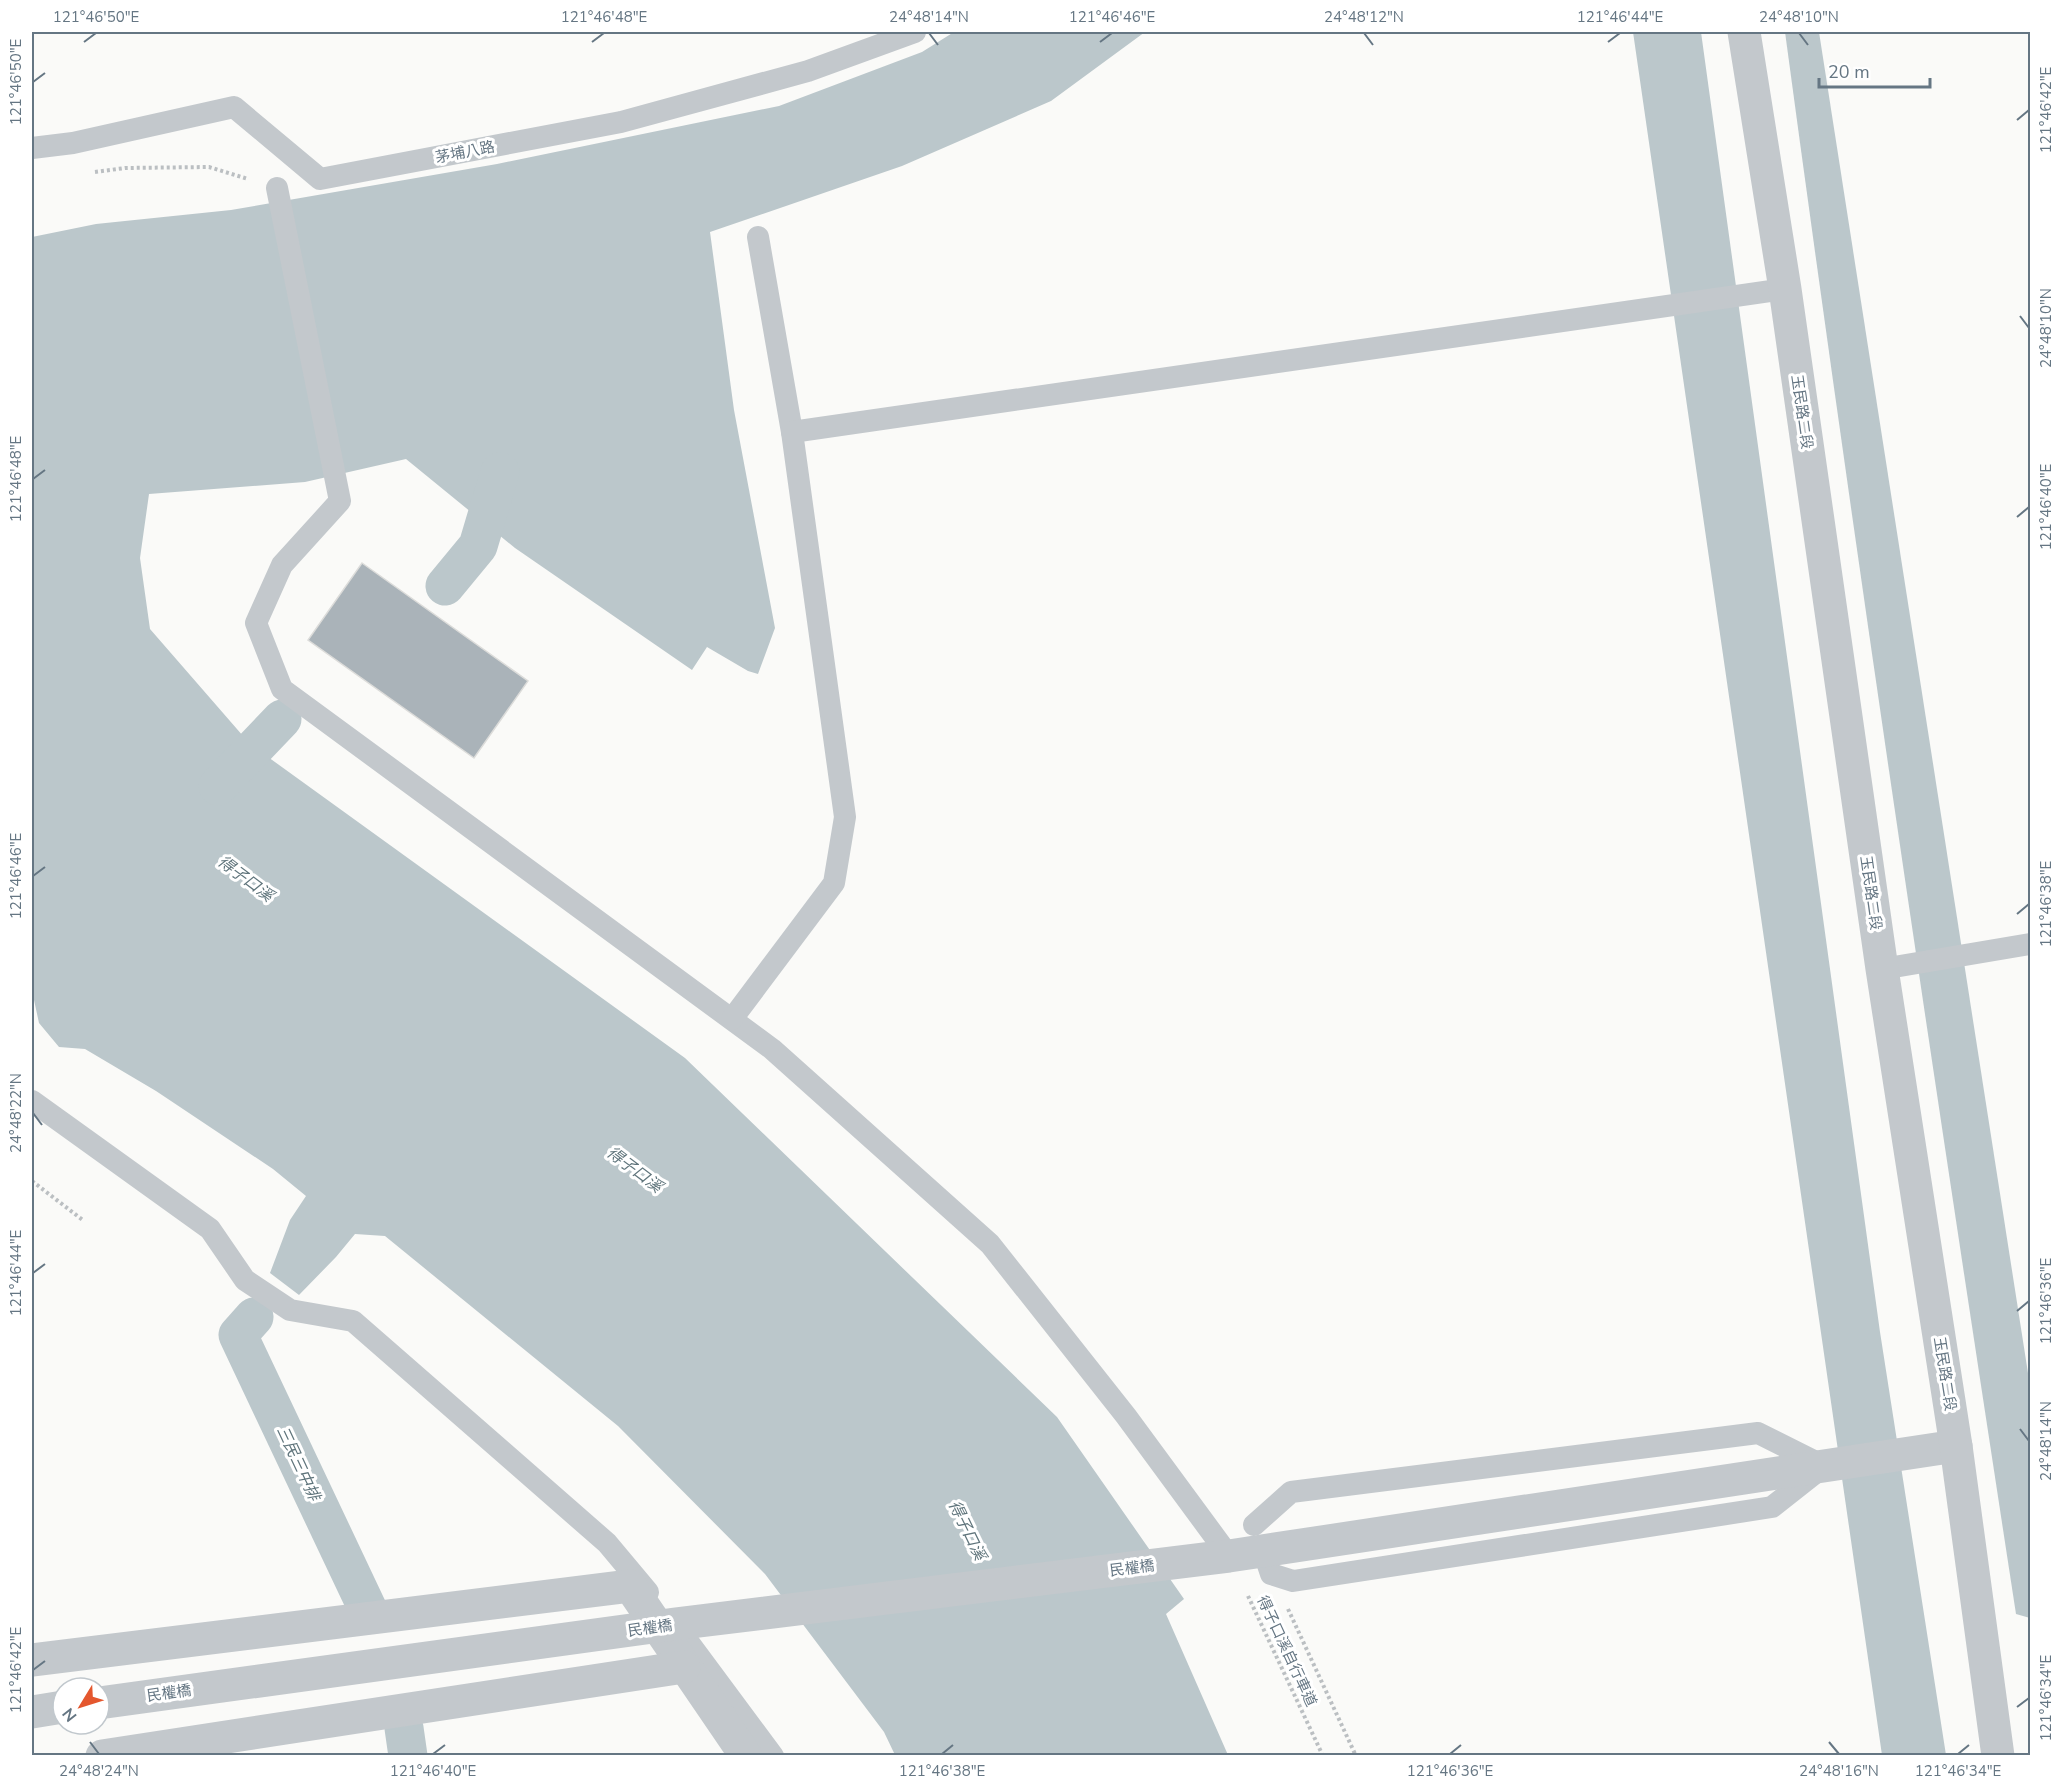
<svg xmlns="http://www.w3.org/2000/svg" width="2062" height="1787" font-family="'Nunito Sans','Noto Sans TC',sans-serif">
<style>
.water{fill:#bbc7cb}
.lines{fill:none;stroke-linecap:round;stroke-linejoin:round}
.canal{stroke:#bbc7cb;stroke-width:39}
.building{fill:#aab3b9;stroke:#dcdcda;stroke-width:1.5}
.path{stroke:#bbbfc2;stroke-width:4;stroke-dasharray:3 3;stroke-linecap:butt}
.service{stroke:#c3c8cc;stroke-width:22}
.minor{stroke:#c3c8cc;stroke-width:33}
.tertiary{stroke:#c3c8cc;stroke-width:33}
.ticks{fill:none;stroke:#657683;stroke-width:2}
.labels{text-anchor:middle;stroke-width:6;stroke-linejoin:round;paint-order:stroke}
.street-label{font-size:15px;fill:#657683;stroke:#fff}
.water-label{font-size:16px;font-style:italic;fill:#60757c;stroke:#fff}
.neatline{fill:none;stroke:#657683;stroke-width:2}
.ticks-label{font-size:15px;text-anchor:middle;fill:#657683}
</style>
<rect width="100%" height="100%" fill="#fafaf8"/>
<g class="water">
<path d="M954 32H1145L1051 101 902 166 710 232 734 410 775 628 758 674 748 671 707 647 692 670 515 548 406 459 305 482 149 494 140 558 150 629 250 744 685 1058 1057 1417 1184 1599 1166 1614 1228 1755H895L884 1732 765 1574 618 1426 385 1236 355 1234 336 1257 299 1295 270 1273 290 1220 306 1196 273 1169 156 1091 85 1049 59 1047 39 1023 34 1000 32 998V237L96 224 231 210 497 164 779 106 922 52Z"/>
<path d="M1633 32H1701L1880 1332 1946 1755H1882Z"/>
<path d="M1785 32H1819L2030 1386V1618L2016 1614C1935 1087 1856 560 1785 32Z"/>
</g>
<g class="lines">
<g class="canal">
<path d="M445 586 478 546 500 472"/>
<path d="M218 786 282 719"/>
<path d="M254 1317 238 1335 369 1612"/>
<path d="M404 1728 408 1756"/>
</g>
</g>
<path class="building" d="M362 563 528 681 474 758 308 640Z"/>
<g class="lines">
<g class="path">
<path d="M95 172 125 168 209 167 248 179"/>
<path d="M32 1181 84 1221"/>
<path d="M1248 1596 1323 1756"/>
<path d="M1288 1609 1356 1756"/>
</g>
<g class="service">
<path d="M32 148 73 143 234 107 320 179 621 122 808 71 915 32"/>
<path d="M277 188 340 501 282 565 256 623 282 689 772 1049 990 1244 1126 1416 1229 1556"/>
<path d="M758 237 792 432"/>
<path d="M1882 969 2030 944"/>
<path d="M732 1019 834 883 845 817 792 432 1785 289"/>
<path d="M32 1101 210 1229 245 1280 290 1310 353 1321 607 1543 648 1592"/>
<path d="M1254 1525 1291 1492 1758 1433 1824 1466 1772 1507 1293 1581 1271 1574 1268 1565"/>
<path d="M681 1632 773 1756"/>
</g>
<g class="minor">
<path d="M32 1660 630 1586 746 1756"/>
<path d="M99 1703 675 1624 1229 1556 1956 1446"/>
<path d="M32 1712 63 1707"/>
<path d="M102 1756 684 1667"/>
</g>
<path class="tertiary" d="M1744 32 1785 289 1882 969 1956 1446 1998 1756"/>
</g>
<path class="ticks" d="M929 33 938 45M1364 33 1373 45M1799 33 1808 45M84 42 96 33M592 42 604 33M1100 42 1112 33M1608 42 1620 33M33 82 45 73M2017 120 2029 110M2020 316 2029 328M33 479 45 470M2017 517 2029 507M33 876 45 867M2017 914 2029 904M33 1113 42 1125M33 1273 45 1264M2017 1311 2029 1301M2020 1429 2029 1441M33 1670 45 1661M2017 1707 2029 1698M90 1742 99 1754M1829 1742 1839 1754M433 1754 445 1745M942 1754 953 1745M1450 1754 1461 1745M1958 1754 1969 1745"/>
<g class="labels">
<g class="street-label">
<text transform="translate(465 152) rotate(-11)" y="5">茅埔八路</text>
<text transform="translate(1802 412) rotate(82)" y="5">玉民路二段</text>
<text transform="translate(1871 893) rotate(82)" y="5">玉民路二段</text>
<text transform="translate(1945 1374) rotate(81)" y="5">玉民路二段</text>
<text transform="translate(1132 1568) rotate(-7)" y="5">民權橋</text>
<text transform="translate(650 1628) rotate(-8)" y="5">民權橋</text>
<text transform="translate(1287 1651) rotate(65)" y="5">得子口溪自行車道</text>
<text transform="translate(169 1693) rotate(-8)" y="5">民權橋</text>
</g>
<g class="water-label">
<text transform="translate(246 878) rotate(37)" y="6">得子口溪</text>
<text transform="translate(635 1169) rotate(37)" y="6">得子口溪</text>
<text transform="translate(299 1463) rotate(65)" y="6">三民三中排</text>
<text transform="translate(968 1530) rotate(64)" y="6">得子口溪</text>
</g>
</g>
<rect width="2062" height="1787" fill="none" stroke="#ffffff" stroke-width="66"/>
<g transform="translate(81 1706) rotate(232)"><circle r="28" fill="#ffffff" stroke="#c1c8cd" stroke-width="1.5"/>
<path d="M0-4.5L10 22L0 15L-10 22Z" fill="#e4572e"/>
<text y="-9" font-size="16" font-weight="bold" text-anchor="middle" fill="#657683">N</text>
</g>
<path d="M1819 78v9h111v-9" fill="none" stroke="#657683" stroke-width="3"/>
<text x="1828" y="78" font-size="18" fill="#657683" stroke="#ffffff" stroke-width="4.5" paint-order="stroke">20 m</text>
<rect x="33" y="33" width="1996" height="1721" class="neatline"/>
<g class="ticks-label">
<text x="96" y="22">121°46'50"E</text>
<text x="604" y="22">121°46'48"E</text>
<text x="929" y="22">24°48'14"N</text>
<text x="1112" y="22">121°46'46"E</text>
<text x="1364" y="22">24°48'12"N</text>
<text x="1620" y="22">121°46'44"E</text>
<text x="1799" y="22">24°48'10"N</text>
<text transform="translate(16 82) rotate(-90)" y="5">121°46'50"E</text>
<text transform="translate(2046 110) rotate(-90)" y="5">121°46'42"E</text>
<text transform="translate(2046 328) rotate(-90)" y="5">24°48'10"N</text>
<text transform="translate(16 479) rotate(-90)" y="5">121°46'48"E</text>
<text transform="translate(2046 507) rotate(-90)" y="5">121°46'40"E</text>
<text transform="translate(16 876) rotate(-90)" y="5">121°46'46"E</text>
<text transform="translate(2046 904) rotate(-90)" y="5">121°46'38"E</text>
<text transform="translate(16 1113) rotate(-90)" y="5">24°48'22"N</text>
<text transform="translate(16 1273) rotate(-90)" y="5">121°46'44"E</text>
<text transform="translate(2046 1301) rotate(-90)" y="5">121°46'36"E</text>
<text transform="translate(2046 1441) rotate(-90)" y="5">24°48'14"N</text>
<text transform="translate(16 1670) rotate(-90)" y="5">121°46'42"E</text>
<text transform="translate(2046 1698) rotate(-90)" y="5">121°46'34"E</text>
<text x="99" y="1776">24°48'24"N</text>
<text x="433" y="1776">121°46'40"E</text>
<text x="942" y="1776">121°46'38"E</text>
<text x="1450" y="1776">121°46'36"E</text>
<text x="1839" y="1776">24°48'16"N</text>
<text x="1958" y="1776">121°46'34"E</text>
</g>
</svg>
